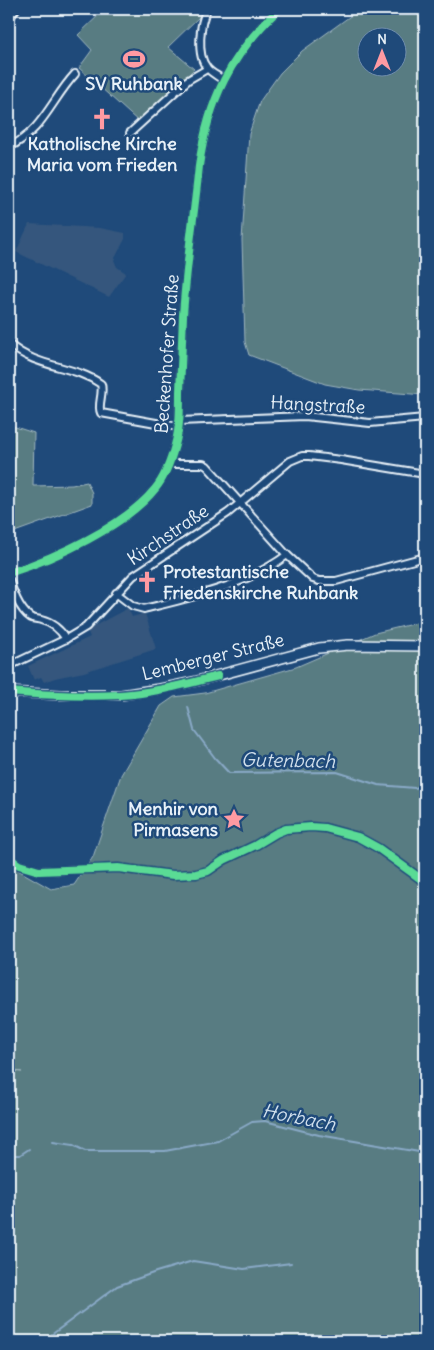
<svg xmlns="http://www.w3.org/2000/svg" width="434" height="1350" font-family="Delius,sans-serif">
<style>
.built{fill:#34567d}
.green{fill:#587c82;stroke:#a0b6bd;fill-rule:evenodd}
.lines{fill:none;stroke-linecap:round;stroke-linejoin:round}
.stream{stroke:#8aaac8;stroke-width:2}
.minor-casing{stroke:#e8f1f8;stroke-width:10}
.secondary-casing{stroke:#e8f1f8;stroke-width:12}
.minor{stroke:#1f4a7a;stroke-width:6}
.secondary{stroke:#1f4a7a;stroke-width:9}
.cycleway-casing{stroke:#1f4a7a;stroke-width:11}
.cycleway{stroke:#5adb95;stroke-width:8}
.labels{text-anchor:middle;stroke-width:5;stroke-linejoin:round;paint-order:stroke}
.poi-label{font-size:18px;font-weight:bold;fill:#e8f1f8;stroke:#1f4a7a}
.street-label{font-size:18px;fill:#e8f1f8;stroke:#1f4a7a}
.water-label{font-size:19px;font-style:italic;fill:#d0dfec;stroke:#1f4a7a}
</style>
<rect width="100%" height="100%" fill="#1f4a7a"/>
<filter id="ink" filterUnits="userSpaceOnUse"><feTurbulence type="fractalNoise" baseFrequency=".02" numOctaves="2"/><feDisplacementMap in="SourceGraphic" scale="10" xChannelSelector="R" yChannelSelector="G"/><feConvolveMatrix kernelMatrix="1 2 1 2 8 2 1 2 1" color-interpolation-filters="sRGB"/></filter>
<g filter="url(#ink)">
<g class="built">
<path d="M29 224 100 228 125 233V239L114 260 117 267 126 273 109 297 16 252Z"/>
<path d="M128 608 132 617 145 613 156 649 84 672 55 678 44 682 41 677 34 680 28 666 90 637 87 630Z"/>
</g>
<g class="green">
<path d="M105 9H192L200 16 168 47 194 69 140 123 79 68 92 50 78 35Z"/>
<path d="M360 9H425V395L359 390 325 384 249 355 245 342 242 240 249 134 260 101 280 73 302 51ZM366 38H396V68H366Z"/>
<path d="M9 425 34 433 33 486 72 485 87 482 92 493V504L9 534Z"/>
<path d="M425 621V1341H9V1071L22 1072 9 1070V865L51 889 74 885 93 857 121 775 161 706 174 697 205 693 296 667 375 633Z"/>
</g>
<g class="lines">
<g class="stream">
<path d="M188 707 194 730 215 758 229 773 337 772 378 785 415 788 425 785"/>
<path d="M53 1142 73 1145 85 1151H165L218 1141 252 1122 265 1121 319 1135 425 1153"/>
<path d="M9 1155H20L29 1149"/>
<path d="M43 1341 117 1286 156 1272 193 1261 244 1269 291 1263"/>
</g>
<g class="minor-casing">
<g id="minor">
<path d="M207 9C200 23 196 55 207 68 211 73 218 76 223 80"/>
<path d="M9 19 16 9"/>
<path d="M130 133 188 80 207 69"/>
<path d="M9 147C43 131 51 100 75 74"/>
<path d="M9 344C38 369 72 364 101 384 104 394 97 405 101 413L178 427"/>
<path d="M179 421 305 416 370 423 425 418"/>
<path d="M169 464H203L207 466 287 555 313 579 319 581H336L425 557"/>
<path d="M9 573C55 558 124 527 155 489 165 477 171 460 175 445 180 428 180 409 180 392 181 367 182 341 183 316 186 266 194 216 199 166 208 100 231 54 279 9"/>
<path d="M9 578C12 590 19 609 30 617 33 619 38 619 41 620 53 623 60 629 66 639"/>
<path d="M116 593 133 606 144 609C193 597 245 586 287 555"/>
<path d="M9 666 66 639 86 627 133 576 228 513 290 461 302 456H309L341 460 425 474"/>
<path d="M9 858 19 865 39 871 118 868 173 875 196 874 208 871 224 860 256 845 276 833 286 829 311 827 325 828 358 837 378 848 425 882"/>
</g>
</g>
<g class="secondary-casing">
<path id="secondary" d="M9 692 61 695H121L159 689 197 681 319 648 348 645 425 646"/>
</g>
<use href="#minor" class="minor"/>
<use href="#secondary" class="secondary"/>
<g class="cycleway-casing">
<g id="cycleway">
<path d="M9 573C55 558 124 527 155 489 165 477 171 460 175 445 180 428 180 409 180 392 181 367 182 341 183 316 186 266 194 216 199 166 208 100 231 54 279 9"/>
<path d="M9 692C46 695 83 697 120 695 153 693 186 684 218 676"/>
<path d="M9 858 19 865 39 871 118 868 173 875 196 874 208 871 224 860 256 845 276 833 286 829 311 827 325 828 358 837 378 848 425 882"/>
</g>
</g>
<use href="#cycleway" class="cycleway"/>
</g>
</g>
<defs>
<g id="stadium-bare" transform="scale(1.725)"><path d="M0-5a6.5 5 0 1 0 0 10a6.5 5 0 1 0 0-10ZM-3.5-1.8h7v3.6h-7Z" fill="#ff9aa2" stroke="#1f4a7a" stroke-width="2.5" paint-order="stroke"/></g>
<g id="church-bare" transform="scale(1.725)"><path d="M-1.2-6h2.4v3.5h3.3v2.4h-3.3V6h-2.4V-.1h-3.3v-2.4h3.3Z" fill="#ff9aa2" stroke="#1f4a7a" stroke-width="2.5" paint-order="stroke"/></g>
<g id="sight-bare" transform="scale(1.725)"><path d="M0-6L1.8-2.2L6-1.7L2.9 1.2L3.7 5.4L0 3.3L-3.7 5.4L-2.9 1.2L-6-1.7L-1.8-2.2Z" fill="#ff9aa2" stroke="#1f4a7a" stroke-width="2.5" paint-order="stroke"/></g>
</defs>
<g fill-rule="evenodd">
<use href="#stadium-bare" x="134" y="59"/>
<use href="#church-bare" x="102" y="119"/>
<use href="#church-bare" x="147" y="582"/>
<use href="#sight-bare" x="234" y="819"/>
</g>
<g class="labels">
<g class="poi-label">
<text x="134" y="90">SV Ruhbank</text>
<text x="102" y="150">Katholische Kirche<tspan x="102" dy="21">Maria vom Frieden</tspan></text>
<text x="163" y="578" text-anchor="start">Protestantische<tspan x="163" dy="21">Friedenskirche Ruhbank</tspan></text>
<text x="218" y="815" text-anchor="end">Menhir von<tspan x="218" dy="21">Pirmasens</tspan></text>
</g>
<g class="street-label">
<text transform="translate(167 354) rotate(-86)" y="6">Beckenhofer Straße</text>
<text transform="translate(318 405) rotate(3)" y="6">Hangstraße</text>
<text transform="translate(168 535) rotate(-34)" y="6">Kirchstraße</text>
<text transform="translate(213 657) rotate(-14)" y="6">Lemberger Straße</text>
</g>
<g class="water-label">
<text transform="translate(288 760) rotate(1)" y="7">Gutenbach</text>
<text transform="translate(299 1117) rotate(11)" y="7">Horbach</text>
</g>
</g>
<rect width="434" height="1350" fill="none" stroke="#1f4a7a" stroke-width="30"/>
<rect x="15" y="15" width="404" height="1320" fill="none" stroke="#e8f1f8" stroke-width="2" filter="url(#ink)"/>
<g transform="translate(382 52)"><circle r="24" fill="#1f4a7a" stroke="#6f8dac"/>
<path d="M0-4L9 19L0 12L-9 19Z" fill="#ff9aa2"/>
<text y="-8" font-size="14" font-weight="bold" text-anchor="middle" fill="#e8f1f8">N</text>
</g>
</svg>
